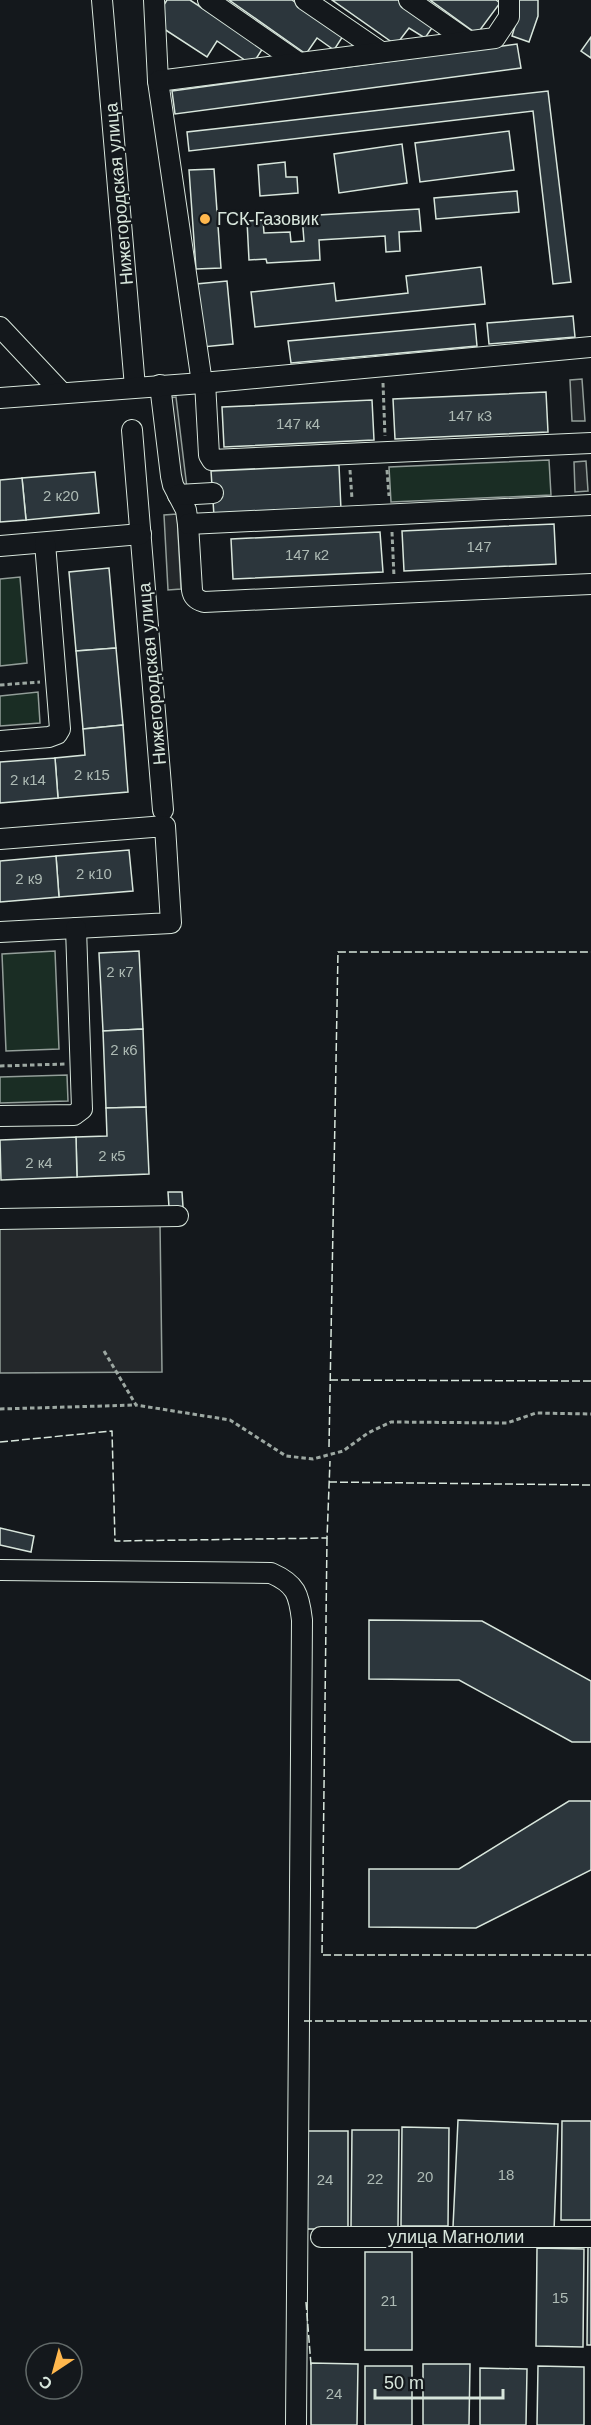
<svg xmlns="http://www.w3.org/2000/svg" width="591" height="2425" font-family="Arial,sans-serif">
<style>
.green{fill:#1a2d24;stroke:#939e99;stroke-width:1.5}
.parking{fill:#24282b;stroke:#939e99;stroke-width:1.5}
.building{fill:#2c363c;stroke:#d8e6dc;stroke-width:1.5}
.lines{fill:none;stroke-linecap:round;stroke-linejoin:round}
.minor-casing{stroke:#d8e6dc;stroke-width:22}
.path{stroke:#9da8a2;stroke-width:3;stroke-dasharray:4.5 3;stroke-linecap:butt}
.minor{stroke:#14181c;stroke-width:20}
.fence{stroke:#d8e6dc;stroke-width:1.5;stroke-dasharray:8 3;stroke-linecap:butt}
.poi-dot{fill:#ffb74d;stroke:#14181c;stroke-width:2}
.labels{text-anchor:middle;stroke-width:4.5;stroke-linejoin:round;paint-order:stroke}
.number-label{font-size:15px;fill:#adbab4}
.street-label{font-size:18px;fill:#d8e6dc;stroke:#14181c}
.poi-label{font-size:18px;fill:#d8e6dc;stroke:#14181c;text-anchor:start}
</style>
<rect width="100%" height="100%" fill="#14181c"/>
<g class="green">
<path d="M549 460 551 495 391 502 389 467Z"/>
<path d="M20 577 27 663 0 666V579Z"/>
<path d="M38 692 40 723 0 726V696Z"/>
<path d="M55 951 59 1049 6 1051 2 954Z"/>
<path d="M67 1075 68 1101 0 1103V1077Z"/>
</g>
<g class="parking">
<path d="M582 379 585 421H572L570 380Z"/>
<path d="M176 397 187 488 178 489 168 398Z"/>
<path d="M586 461 588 491 575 492 574 462Z"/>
<path d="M177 514 181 589 168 590 164 515Z"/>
<path d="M160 1223 162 1372 0 1373V1225Z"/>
</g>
<g class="building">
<path d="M167 0H190L263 48 252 65 217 41 207 57 161 27 162 8Z"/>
<path d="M229 0H292L343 36 334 50 317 38 306 54Z"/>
<path d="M332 0H398L434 25 425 38 409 28 396 45Z"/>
<path d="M430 0H496L500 3 477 34Z"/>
<path d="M518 0H538V16L529 42 512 36 518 16Z"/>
<path d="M591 37V58L581 51Z"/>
<path d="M517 44 521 68 175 114 172 91Z"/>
<path d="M548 91 571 282 553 284 533 111 189 151 187 132Z"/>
<path d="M509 131 514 170 420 182 415 143Z"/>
<path d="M402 144 407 183 339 193 334 154Z"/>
<path d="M285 162 286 177H297L298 193 260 196 258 165Z"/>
<path d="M214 169 221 268 196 269 189 170Z"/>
<path d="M517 191 519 212 436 219 434 198Z"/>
<path d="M419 209 421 231 399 232 400 251 386 252 385 236 319 240 320 260 267 263 266 259 249 260 247 221 263 220 264 233 290 232 291 242 304 241 302 216Z"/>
<path d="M481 267 485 304 255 327 251 292 334 283 336 301 408 293 406 276Z"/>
<path d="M227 281 233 344 202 347 196 284Z"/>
<path d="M573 316 575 337 489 344 487 323Z"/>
<path d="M475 324 477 346 291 363 288 341Z"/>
<path d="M546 392 548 432 395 439 393 399Z"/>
<path d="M372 400 374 440 224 447 222 407Z"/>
<path d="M339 465 341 510 214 516 211 471Z"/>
<path d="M95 472 99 513 26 520 22 478Z"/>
<path d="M22 478 26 520 0 522V480Z"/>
<path d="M554 524 556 564 404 571 402 531Z"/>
<path d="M380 532 383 572 233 579 231 539Z"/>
<path d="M109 568 116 648 76 651 69 572Z"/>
<path d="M116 648 123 725 83 729 76 651Z"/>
<path d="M123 725 128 792 58 798 55 758 85 755 83 729Z"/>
<path d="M55 758 58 798 0 803V762Z"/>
<path d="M129 850 133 891 59 897 56 856Z"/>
<path d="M56 856 59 897 0 902V861Z"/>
<path d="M139 951 143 1029 103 1031 99 953Z"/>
<path d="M143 1029 146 1107 106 1108 103 1031Z"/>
<path d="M146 1107 149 1174 77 1177 76 1137 107 1136 106 1108Z"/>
<path d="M76 1137 77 1177 1 1180 0 1140Z"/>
<path d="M168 1192H182L183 1207H169Z"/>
<path d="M0 1528 34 1536 31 1552 0 1545Z"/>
<path d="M369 1620 482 1621 591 1681V1742H572L459 1680 369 1679Z"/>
<path d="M569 1801H591V1870L476 1928 369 1927V1869H459Z"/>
<path d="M458 2120 558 2124 554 2231 453 2227Z"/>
<path d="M562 2121H591V2220H561Z"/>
<path d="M402 2127 449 2128 448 2226H401Z"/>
<path d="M352 2130H399L398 2228H351Z"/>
<path d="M302 2131H348V2229H301Z"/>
<path d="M588 2247H591V2345H587Z"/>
<path d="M537 2248 584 2249 583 2347 536 2346Z"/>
<rect x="365" y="2252" width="47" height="98"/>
<path d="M311 2363 358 2364 357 2425H311Z"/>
<path d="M423 2364H470L469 2425H423Z"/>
<rect x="365" y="2366" width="47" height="59"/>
<path d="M538 2366 584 2367V2425H537Z"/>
<path d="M480 2368 527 2369 526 2425H480Z"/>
</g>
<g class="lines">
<g class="minor-casing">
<g id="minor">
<path d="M102 0 135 387"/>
<path d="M154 0 158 81 202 383"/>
<path d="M208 0 299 63"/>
<path d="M305 0 381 52"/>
<path d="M409 0 468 41"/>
<path d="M158 81 495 38 509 17V0"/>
<path d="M0 327 62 393"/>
<path d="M205 382 209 455 212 460 591 443"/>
<path d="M160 385 171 476 173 485 186 510 188 524 192 590C193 597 197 600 204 602L591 584"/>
<path d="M0 398 202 383 591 347"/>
<path d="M132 430 163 810"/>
<path d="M178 495 213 493"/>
<path d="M188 524 591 505"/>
<path d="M0 546 141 534"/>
<path d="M0 741 49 737 57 734 60 729 45 543"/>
<path d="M0 839 165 826 171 923 0 932"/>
<path d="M0 1116 74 1115 82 1109 76 928"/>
<path d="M0 1219 178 1216"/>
<path d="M0 1570 271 1573C296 1584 299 1594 302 1620L296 2425"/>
<path d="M321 2237H591"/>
</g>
</g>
<g class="path">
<path d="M383 383 385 436"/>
<path d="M350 470 352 499"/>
<path d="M387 470 389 496"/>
<path d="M392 532 394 577"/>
<path d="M0 685 40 682"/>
<path d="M0 1066 65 1064"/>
<path d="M104 1351 136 1405 230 1420 286 1456 313 1459 343 1451 368 1433 391 1422 507 1423 536 1413 591 1414"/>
<path d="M0 1409 136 1405"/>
</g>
<use href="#minor" class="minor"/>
<g class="fence">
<path d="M330 1380 591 1381"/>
<path d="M0 1442 112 1431 115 1541 327 1538 330 1461"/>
<path d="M329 1447 338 952H591"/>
<path d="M329 1482 591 1485"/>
<path d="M327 1538 322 1955H591"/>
<path d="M304 2021H591"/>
<path d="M306 2302 311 2365"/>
</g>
</g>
<circle class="poi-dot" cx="205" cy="219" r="6"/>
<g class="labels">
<g class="number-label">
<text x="470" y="421">147 к3</text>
<text x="298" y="429">147 к4</text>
<text x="61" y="501">2 к20</text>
<text x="479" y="552">147</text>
<text x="307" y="560">147 к2</text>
<text x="92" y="780">2 к15</text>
<text x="28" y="785">2 к14</text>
<text x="94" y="879">2 к10</text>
<text x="29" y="884">2 к9</text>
<text x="120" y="977">2 к7</text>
<text x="124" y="1055">2 к6</text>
<text x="112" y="1161">2 к5</text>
<text x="39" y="1168">2 к4</text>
<text x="506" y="2180">18</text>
<text x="425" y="2182">20</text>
<text x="375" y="2184">22</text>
<text x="325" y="2185">24</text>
<text x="560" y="2303">15</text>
<text x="389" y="2306">21</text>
<text x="334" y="2399">24</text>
</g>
<g class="street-label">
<text transform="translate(119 194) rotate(-95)" y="6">Нижегородская улица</text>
<text transform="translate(152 674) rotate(-95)" y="6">Нижегородская улица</text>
<text x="456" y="2243">улица Магнолии</text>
</g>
<g class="poi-label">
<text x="217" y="225">ГСК Газовик</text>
</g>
</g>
<g transform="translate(54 2371) rotate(216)"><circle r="28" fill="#14181c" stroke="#626a69" stroke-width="1.5"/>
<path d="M0-4.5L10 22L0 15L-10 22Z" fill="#ffb74d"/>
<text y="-9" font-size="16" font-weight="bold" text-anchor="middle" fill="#d8e6dc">С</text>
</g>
<path d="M375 2389v9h128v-9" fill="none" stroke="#d8e6dc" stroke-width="3"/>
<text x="384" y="2389" font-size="18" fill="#d8e6dc" stroke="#14181c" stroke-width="4.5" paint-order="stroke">50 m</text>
</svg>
